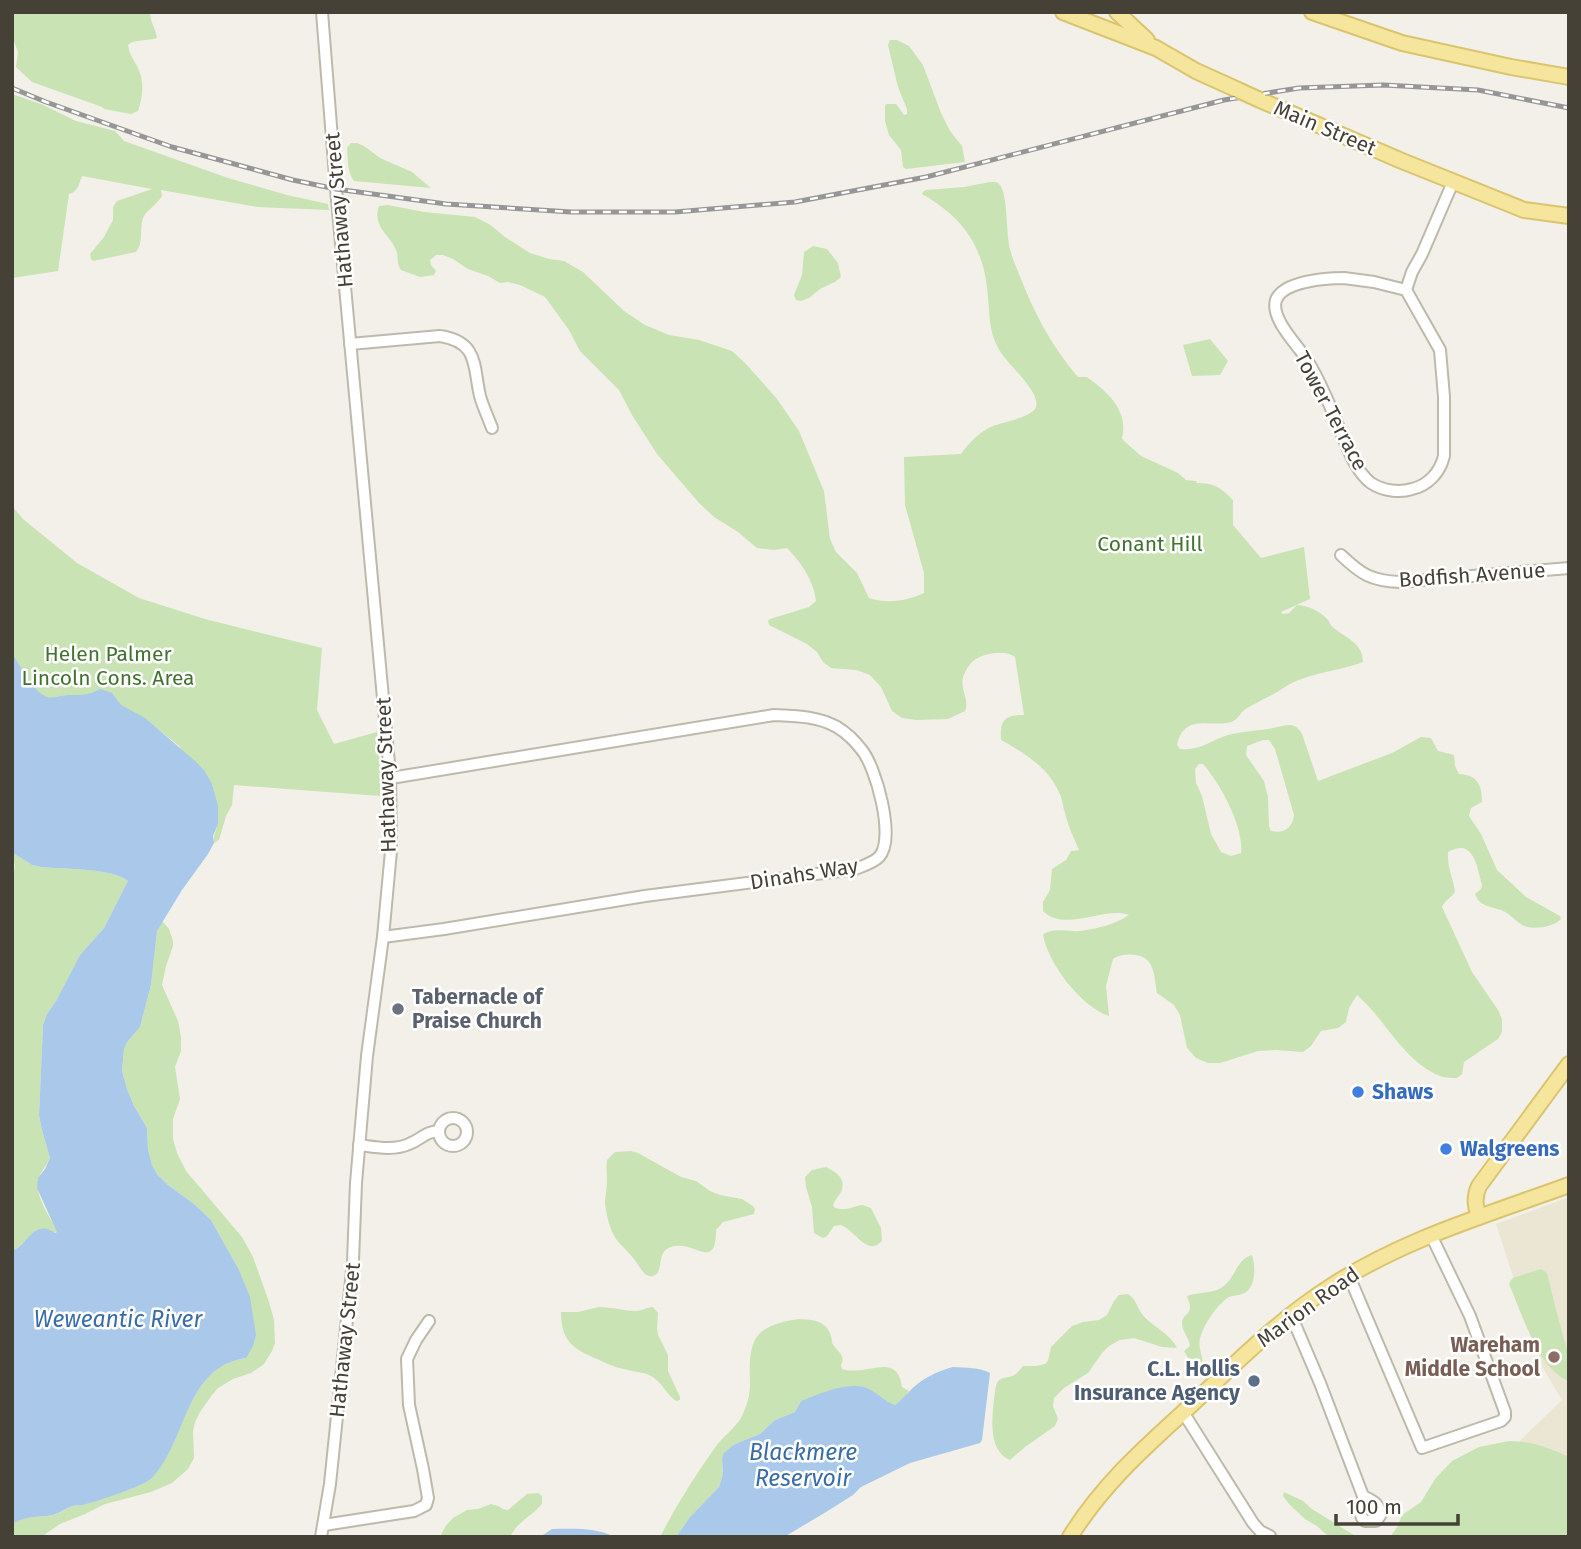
<svg xmlns="http://www.w3.org/2000/svg" width="1581" height="1549" font-family="'Fira Sans',sans-serif">
<style>
.education{fill:#eae6d3}
.green{fill:#c9e3b4;fill-rule:evenodd}
.water{fill:#a9c8ea}
.lines{fill:none;stroke-linecap:round;stroke-linejoin:round}
.minor-casing{stroke:#bdb9ab;stroke-width:14}
.major-casing{stroke:#dac56e;stroke-width:18}
.minor{stroke:#fff;stroke-width:10}
.major{stroke:#f6e69d;stroke-width:14}
.rail-casing{stroke:#969696;stroke-width:5}
.rail{stroke:#fff;stroke-width:2.5;stroke-dasharray:8;stroke-linecap:butt}
.major-bridge-casing{stroke:#dac56e;stroke-width:18;stroke-linecap:butt}
.major-bridge{stroke:#f6e69d;stroke-width:14}
.worship-dot{fill:#6b7280;stroke:#fff;stroke-width:2.5}
.shop-dot{fill:#3f7fe0;stroke:#fff;stroke-width:2.5}
.education-dot{fill:#8d6e63;stroke:#fff;stroke-width:2.5}
.service-dot{fill:#5c6f8a;stroke:#fff;stroke-width:2.5}
.labels{text-anchor:middle;stroke-width:5;stroke-linejoin:round;paint-order:stroke}
.street-label{font-size:21px;fill:#454137;stroke:#fff}
.park-label{font-size:21px;fill:#41722f;stroke:#fff}
.worship-label{font-size:21px;font-weight:bold;fill:#5b616d;stroke:#fff;text-anchor:start}
.shop-label{font-size:21px;font-weight:bold;fill:#366cbe;stroke:#fff;text-anchor:start}
.education-label{font-size:21px;font-weight:bold;fill:#785e54;stroke:#fff;text-anchor:end}
.service-label{font-size:21px;font-weight:bold;fill:#4e5e75;stroke:#fff;text-anchor:end}
.water-label{font-size:23px;font-style:italic;fill:#396da8;stroke:#fff}
</style>
<rect width="100%" height="100%" fill="#f2f0e8"/>
<path class="education" d="M1569 1197V1537L1499 1461 1562 1400 1543 1368 1496 1224Z"/>
<g class="green">
<path d="M12 12H150C150 22 156 29 157 38 148 41 134 39 128 45 129 53 133 59 137 66 145 81 143 96 138 111L131 114 104 109 102 107 32 82 16 67 18 52 12 36Z"/>
<path d="M890 40H897L909 46 923 65 941 113 950 131 962 146 965 162 906 169 903 167 901 150 889 135 885 121V106L886 104H896L904 115 907 114V109L898 87 888 45Z"/>
<path d="M12 94 41 104 76 121 115 131 124 141 228 178 287 195 328 204 329 210 257 207 161 190 162 196C157 205 146 210 143 218 139 230 144 242 136 252L93 261 91 259 90 254 104 237 113 220V207L117 201 152 189 82 176C79 184 78 192 69 194L58 271 12 278Z"/>
<path d="M351 143H357L364 146 380 158 412 172 431 188 354 181C347 172 348 159 347 148Z"/>
<path d="M990 182C994 182 997 181 1000 185 1008 195 1006 235 1010 249 1012 258 1016 266 1019 274 1033 311 1052 347 1078 377H1087C1107 392 1129 410 1122 438L1123 440 1141 456 1178 473 1186 480 1196 481 1197 483C1215 483 1221 488 1233 500V525L1261 558 1304 547 1310 599 1281 612 1283 614 1289 613 1297 605C1309 606 1320 611 1328 620 1333 627 1328 623 1335 629 1348 639 1363 644 1363 662 1337 672 1309 672 1285 687 1273 695 1260 701 1247 708 1241 711 1238 720 1231 722 1211 728 1184 712 1177 745L1180 749C1200 751 1209 741 1228 735 1243 731 1257 731 1273 728 1285 726 1294 720 1302 734L1318 781 1392 753 1421 737 1431 738 1438 751 1454 755 1455 766 1459 774C1477 775 1482 784 1482 802L1471 808 1469 816 1481 834 1497 870 1526 897 1560 916 1561 919C1553 927 1535 930 1524 926 1516 922 1510 913 1501 910 1490 906 1480 907 1475 894L1481 889 1482 885C1477 867 1474 837 1448 852 1447 868 1453 877 1455 892 1451 898 1445 900 1442 907L1472 972 1498 1010 1502 1019V1032L1498 1039 1464 1062 1462 1074 1457 1078C1452 1078 1445 1078 1440 1076 1403 1061 1386 1020 1357 995L1349 1008 1346 1022 1338 1028 1321 1031 1311 1046 1303 1052 1276 1050 1258 1051 1220 1063H1208L1196 1058 1187 1048 1180 1015 1174 1005 1157 993C1154 976 1155 958 1136 955 1127 954 1121 954 1113 959L1106 986 1109 1016C1081 1007 1048 963 1043 935 1052 927 1069 932 1081 931 1098 928 1114 925 1129 915 1104 906 1065 933 1043 911V902L1050 890 1052 869 1066 860 1071 851 1079 850C1074 838 1068 826 1065 813 1063 808 1063 802 1061 797 1050 768 1026 754 1001 740 1000 720 1004 715 1024 715L1015 657C1005 649 981 653 972 662 969 665 964 673 963 678 960 690 970 700 965 711L948 719 916 720 902 718 892 711 881 687 870 675 856 670 831 668 823 662 817 652 807 644 769 625 768 621 770 619 809 607 816 601C814 581 801 562 787 548L774 550 757 548 738 532 714 517 699 503 657 454 632 415 619 390 580 351 569 330 545 297 520 285 508 282 500 283 488 276 468 269 453 259 443 255H436L430 260 431 265 436 271 434 275 420 277 401 270C397 264 398 260 397 253 393 237 371 227 379 206L388 205 424 212 475 217 489 224 505 237 530 253 549 259 564 261 583 272 624 311 645 325 669 335 699 340 732 351 746 364 777 399 799 431 824 491 830 539 836 552 857 573 869 598C888 604 907 601 924 593V573L905 505 904 457 961 454C969 443 980 431 993 426 1003 422 1033 417 1036 407 1041 393 1009 365 1002 354 989 335 990 319 988 298 985 248 964 218 922 194L923 192 926 190 964 187ZM1263 740H1269L1275 749 1294 815C1293 828 1283 834 1271 831L1269 827 1268 797 1264 781 1246 755 1247 746ZM1199 764H1203C1220 783 1244 827 1241 853L1231 856 1221 852 1211 834 1202 796 1196 783 1195 769Z"/>
<path d="M813 246 827 249 838 263 841 277 835 282 820 289 809 298 801 301 796 300 794 295 802 275 804 252Z"/>
<path d="M1210 339 1228 361 1220 375 1192 376 1183 345Z"/>
<path d="M12 506 23 519 77 563 139 598 205 619 322 648 317 710 334 744 377 732 381 778 380 796 234 785 232 805 226 816 219 840 214 843C213 836 216 832 217 826 219 814 215 796 212 784L202 783 179 746 154 726 12 694Z"/>
<path d="M13 853 32 865 41 867C63 869 113 868 128 881L104 928 80 955 56 1001 47 1014 43 1025 39 1115 42 1130 50 1158C47 1164 44 1168 41 1173 30 1192 50 1216 58 1232L31 1235 13 1252 12 882 15 867Z"/>
<path d="M163 922 169 929 173 941V946L166 966 162 985 178 1021 181 1037V1051L175 1067 180 1099 173 1119V1139L177 1153 186 1171 242 1237 253 1257 269 1302 274 1320 275 1343 272 1351 264 1364 251 1373 233 1379 218 1388 212 1395 200 1412 195 1422 193 1431 194 1458 188 1469 172 1483 151 1492 105 1504 85 1514 60 1524 41 1537H12V1524C26 1515 33 1518 48 1516 53 1515 59 1514 63 1511 69 1508 65 1508 72 1506 76 1505 79 1506 83 1505 96 1502 145 1486 152 1478 188 1439 184 1367 246 1358L238 1268 211 1220 194 1204 168 1185 157 1174 152 1165 148 1150 147 1128 134 1106 127 1089 122 1071 124 1049 127 1042 140 1027 151 985 157 931 161 923Z"/>
<path d="M631 1151 638 1153 681 1177 696 1181 710 1191 720 1195 742 1199 753 1206 755 1209 754 1214 723 1222 716 1230C716 1273 694 1239 671 1247 655 1252 665 1273 653 1276 644 1278 639 1265 634 1259 629 1252 621 1246 616 1239 610 1230 606 1214 605 1203 605 1196 607 1189 607 1181 607 1174 606 1168 607 1160L615 1152Z"/>
<path d="M826 1167C834 1171 846 1178 842 1189 841 1194 835 1199 833 1205L835 1208C846 1211 851 1207 862 1205L871 1208 881 1228 882 1241C867 1257 856 1231 841 1225L834 1226 827 1236 823 1238 814 1233 812 1207 806 1187 805 1177 812 1170Z"/>
<path d="M1252 1255C1256 1267 1256 1290 1242 1294 1236 1296 1231 1295 1226 1299 1216 1307 1208 1319 1203 1330 1194 1348 1205 1354 1202 1368H1198L1192 1364 1184 1351 1190 1346C1189 1337 1182 1332 1182 1323 1182 1315 1190 1315 1190 1307 1190 1303 1188 1300 1187 1296 1198 1292 1210 1294 1221 1288 1236 1279 1235 1260 1252 1255Z"/>
<path d="M1541 1269 1547 1273 1557 1314 1568 1353 1569 1381C1539 1371 1521 1311 1509 1284L1511 1280 1513 1278Z"/>
<path d="M1128 1294C1136 1299 1137 1307 1142 1314 1152 1327 1169 1332 1177 1348L1162 1347 1134 1338 1120 1340 1109 1346 1102 1353 1088 1373 1064 1388 1054 1398 1053 1406 1058 1419 1055 1426 1025 1447 1010 1460C988 1450 992 1420 994 1399 995 1395 995 1387 997 1383 1001 1375 1010 1379 1016 1374 1019 1371 1021 1368 1023 1366H1036L1045 1364 1048 1361 1051 1347 1072 1326 1083 1322 1099 1320 1107 1315 1114 1301 1119 1295Z"/>
<path d="M599 1307C611 1307 626 1311 636 1311 642 1311 647 1307 653 1307L658 1313 657 1328 658 1335 668 1355V1371L680 1397V1400L676 1401C666 1394 661 1380 649 1375 643 1372 635 1372 628 1370 617 1368 607 1364 597 1359 573 1349 561 1341 561 1312H578Z"/>
<path d="M799 1319C813 1320 826 1320 831 1336 833 1343 830 1340 834 1346 840 1354 845 1355 841 1365L842 1369C867 1377 897 1350 902 1387L909 1391 902 1400 895 1405C886 1403 880 1395 872 1391 855 1381 818 1395 801 1401L795 1412 775 1420 760 1434 735 1444 722 1459 723 1474 719 1487 690 1517 676 1537H660C676 1506 694 1477 714 1449 722 1437 737 1427 742 1416 746 1407 750 1397 750 1385 750 1371 748 1352 756 1338 765 1325 784 1321 799 1319Z"/>
<path d="M1509 1441C1534 1442 1545 1446 1569 1457V1537H1390L1398 1526 1402 1515 1421 1502 1435 1479 1452 1461 1479 1447Z"/>
<path d="M1284 1492 1303 1501 1312 1509 1357 1537H1329L1317 1526 1305 1519 1289 1504 1283 1496Z"/>
<path d="M538 1493 542 1496V1504C532 1516 517 1522 510 1537H440L445 1527 453 1518 467 1510 478 1509 491 1504 498 1506 503 1509 508 1510 527 1494Z"/>
</g>
<g class="water">
<path d="M12 654C21 666 33 692 47 697 53 699 62 695 69 695 83 695 87 696 100 689L112 693 121 705 145 718 195 761 204 770 212 784 218 806V824L213 836 214 843 208 854 182 890 157 931 151 985 140 1027 127 1042 124 1049 122 1071 127 1089 134 1106 147 1128 148 1150 152 1165 157 1174 168 1185 194 1204 211 1220 238 1268 250 1297 256 1335 253 1346 246 1358C184 1367 188 1440 152 1478 145 1486 96 1502 83 1505 79 1506 76 1505 72 1506 66 1508 61 1513 53 1515 37 1518 28 1515 12 1524V1251C28 1245 34 1218 55 1233L57 1232 37 1188 38 1178 45 1169 50 1158 42 1130 39 1115 43 1025 47 1014 56 1001 80 955 104 928 128 881C113 868 62 869 41 867L32 865 13 853Z"/>
<path d="M953 1367C966 1368 979 1367 990 1373L982 1440 980 1443 910 1463 861 1487 853 1495 826 1512 784 1537H676L690 1517 719 1487 723 1474 722 1459 724 1453 735 1444 760 1434 775 1420 795 1412 801 1401C819 1394 847 1381 867 1388 877 1392 885 1402 895 1405 901 1401 903 1397 908 1393 919 1380 937 1371 953 1367Z"/>
<path d="M552 1529C572 1529 596 1527 614 1537H540Z"/>
</g>
<g class="lines">
<g class="minor-casing">
<g id="minor">
<path d="M1344 278 1374 282 1406 290 1440 350 1444 397V456C1440 472 1429 485 1412 489 1400 493 1383 491 1371 483 1355 471 1347 446 1339 428 1330 405 1320 381 1307 360 1298 345 1270 319 1276 300 1283 281 1327 278 1344 278Z"/>
<path d="M1406 290 1412 272 1422 254 1453 182"/>
<path d="M350 344 440 336C479 342 473 366 480 396 483 407 488 417 492 428"/>
<path d="M1341 555C1361 574 1371 581 1400 582L1569 568"/>
<path d="M383 937 444 929 645 896 855 869C863 866 873 863 879 857 896 839 876 766 861 749 855 741 845 732 837 727 817 716 796 716 774 715L391 778"/>
<circle cx="453" cy="1132" r="14"/>
<path d="M359 1145C375 1147 394 1151 409 1144 422 1139 424 1132 439 1131"/>
<path d="M1349 1276 1422 1448 1501 1421 1505 1417V1412L1470 1316 1431 1235"/>
<path d="M1291 1315 1320 1383 1363 1496C1364 1506 1356 1514 1365 1521H1376L1380 1516C1380 1504 1374 1501 1363 1496"/>
<path d="M1183 1412 1253 1523 1260 1531 1270 1536"/>
<path d="M324 1525 414 1511 426 1505 428 1498 423 1469 409 1405 407 1359 416 1340 429 1321"/>
<path d="M321 1537 330 1484 353 1261 356 1183 367 1056 383 937 391 851 390 774 336 189 322 12"/>
</g>
</g>
<g class="major-casing">
<g id="major">
<path d="M1063 12 1156 48 1196 71 1238 90"/>
<path d="M1117 12 1147 40"/>
<path d="M1312 12 1402 43 1511 67 1569 77"/>
<path d="M1260 100 1402 161 1524 210 1569 216"/>
<path d="M1479 1217C1475 1205 1474 1197 1479 1186L1569 1064"/>
<path d="M1070 1537C1102 1485 1144 1448 1188 1408 1234 1365 1277 1321 1330 1287 1403 1239 1487 1215 1569 1185"/>
</g>
</g>
<use href="#minor" class="minor"/>
<use href="#major" class="major"/>
<g class="rail-casing">
<path id="rail" d="M12 88 46 102 172 147 293 180 336 189 446 204 571 212H675L795 202 926 177 1224 100 1299 88 1383 85 1478 90 1569 108"/>
</g>
<use href="#rail" class="rail"/>
<g class="major-bridge-casing">
<path id="major-bridge" d="M1238 90 1260 100"/>
</g>
<use href="#major-bridge" class="major-bridge"/>
</g>
<circle class="worship-dot" cx="398" cy="1009" r="7"/>
<g class="shop-dot">
<circle cx="1358" cy="1092" r="7"/>
<circle cx="1446" cy="1149" r="7"/>
</g>
<circle class="education-dot" cx="1554" cy="1357" r="7"/>
<circle class="service-dot" cx="1254" cy="1381" r="7"/>
<g class="labels">
<g class="street-label">
<text transform="translate(1325 128) rotate(23)" y="7">Main Street</text>
<text transform="translate(339 210) rotate(-95)" y="7">Hathaway Street</text>
<text transform="translate(1331 411) rotate(62)" y="7">Tower Terrace</text>
<text transform="translate(1472 575) rotate(-4)" y="7">Bodfish Avenue</text>
<text transform="translate(386 775) rotate(-92)" y="7">Hathaway Street</text>
<text transform="translate(804 874) rotate(-9)" y="7">Dinahs Way</text>
<text transform="translate(1308 1307) rotate(-36)" y="7">Marion Road</text>
<text transform="translate(345 1340) rotate(-84)" y="7">Hathaway Street</text>
</g>
<g class="park-label">
<text x="1150" y="551">Conant Hill</text>
<text x="108" y="661">Helen Palmer<tspan x="108" dy="24">Lincoln Cons. Area</tspan></text>
</g>
<g class="worship-label">
<text x="412" y="1004">Tabernacle of<tspan x="412" dy="24">Praise Church</tspan></text>
</g>
<g class="shop-label">
<text x="1372" y="1099">Shaws</text>
<text x="1460" y="1156">Walgreens</text>
</g>
<g class="education-label">
<text x="1540" y="1352">Wareham<tspan x="1540" dy="24">Middle School</tspan></text>
</g>
<g class="service-label">
<text x="1240" y="1376">C.L. Hollis<tspan x="1240" dy="24">Insurance Agency</tspan></text>
</g>
<g class="water-label">
<text x="118" y="1327">Weweantic River</text>
<text x="803" y="1460">Blackmere<tspan x="803" dy="26">Reservoir</tspan></text>
</g>
</g>
<rect width="1581" height="1549" fill="none" stroke="#454137" stroke-width="28"/>
<path d="M1336 1514v10h122v-10" fill="none" stroke="#454137" stroke-width="3.5"/>
<text x="1346" y="1514" font-size="21" fill="#454137" stroke="#ffffff" stroke-width="5" paint-order="stroke">100 m</text>
</svg>
